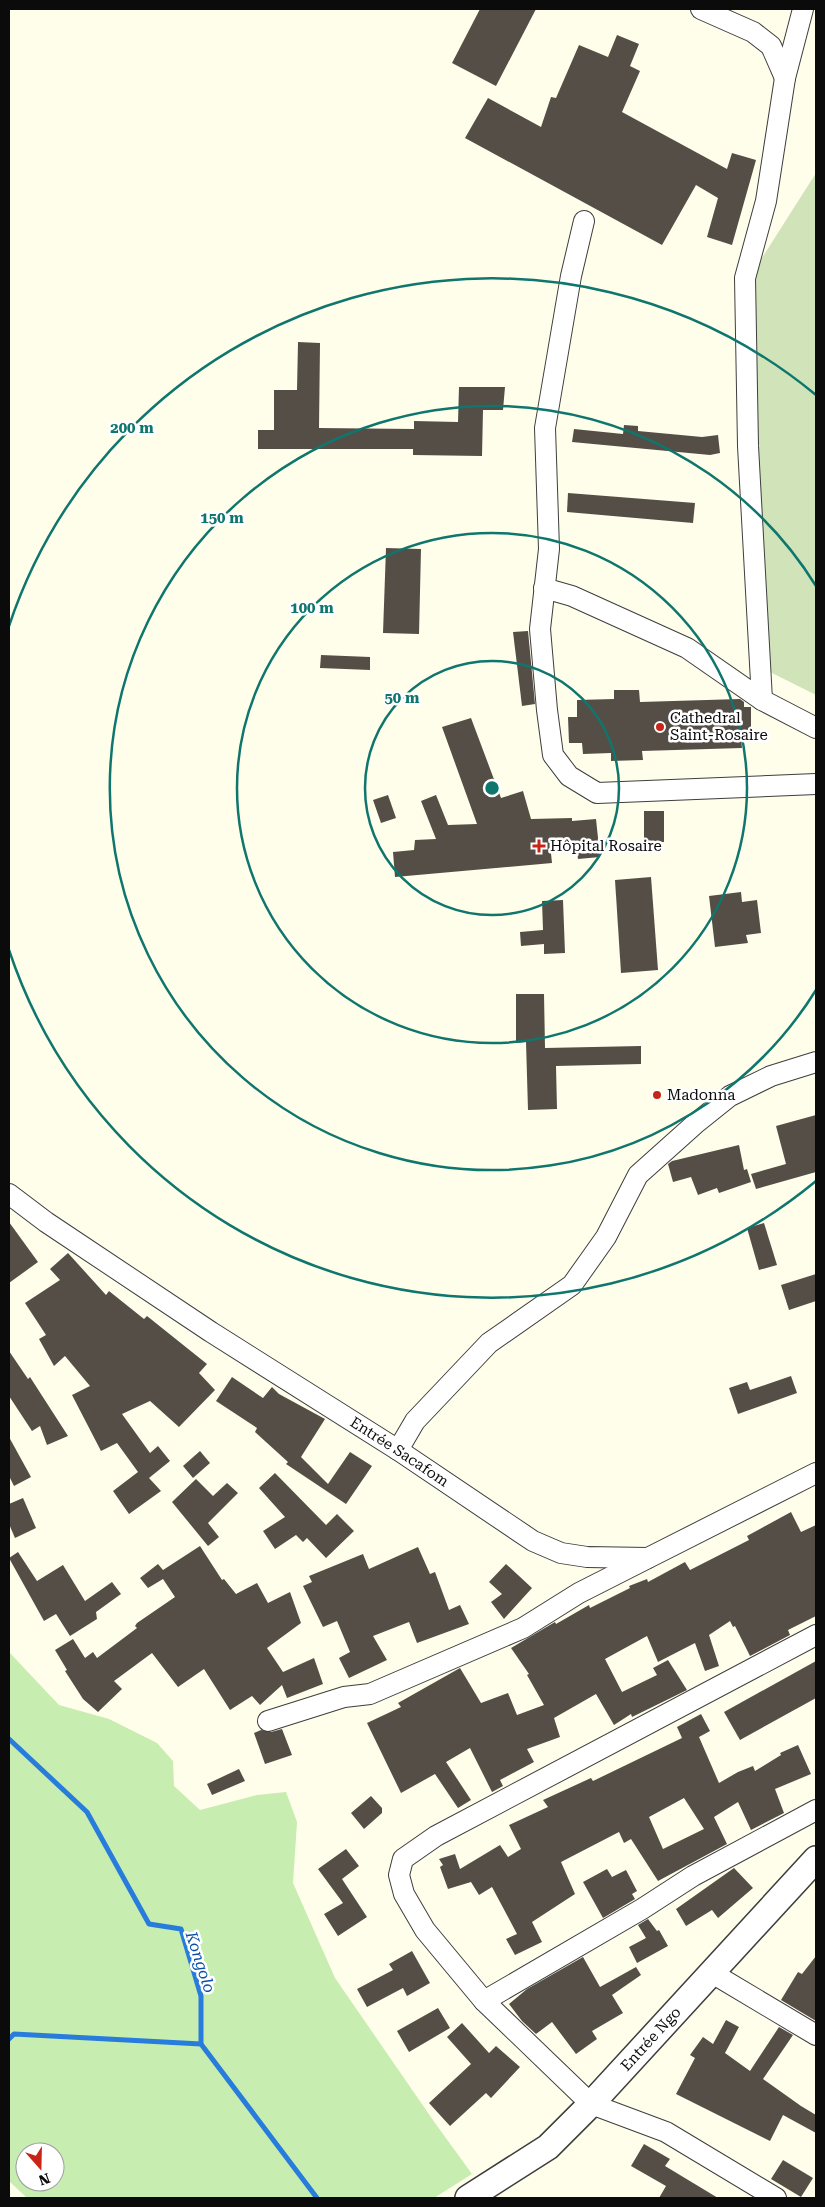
<svg xmlns="http://www.w3.org/2000/svg" width="825" height="2207" font-family="'Roboto Serif',serif">
<style>
.green{fill:#c7edb0;fill-rule:evenodd}
.cemetery{fill:#d0e3b9}
.lines{fill:none;stroke-linecap:round;stroke-linejoin:round}
.stream{stroke:#287cdb;stroke-width:5}
.building{fill:#554e47;fill-rule:evenodd}
.minor-casing{stroke:#3e3e3e;stroke-width:22}
.tertiary-casing{stroke:#3e3e3e;stroke-width:28}
.minor{stroke:#fff;stroke-width:20}
.tertiary{stroke:#fff;stroke-width:25}
.ring{fill:none;stroke:#0f766e;stroke-width:2.5}
.poi-dot{fill:#c92516;stroke:#fff;stroke-width:2}
.labels{text-anchor:middle;stroke-width:5;stroke-linejoin:round;paint-order:stroke}
.poi-label{font-size:15px;fill:#0b0b0b;stroke:#fff;text-anchor:start}
.street-label{font-size:15px;fill:#0b0b0b;stroke:#fff}
.water-label{font-size:16px;font-style:italic;fill:#094ea9;stroke:#fff}
.centre{fill:#0f766e;stroke:#fff;stroke-width:2.5}
.ring-label{font-size:15px;text-anchor:middle;font-weight:bold;fill:#0f766e;stroke:#fff;stroke-width:5;stroke-linejoin:round;paint-order:stroke}
</style>
<rect width="100%" height="100%" fill="#fffeea"/>
<path class="green" d="M9 1652 59 1705 109 1719 157 1743 173 1761 174 1786 200 1810 257 1795 286 1792 297 1822 293 1883 335 1978 435 2123 472 2174 434 2198H27L9 2181ZM25 2152H55V2182H25Z"/>
<path class="cemetery" d="M816 173V695L754 664 753 272Z"/>
<g class="lines">
<g class="stream">
<path d="M9 1739 87 1812 149 1924 181 1929 201 1996V2044L317 2198"/>
<path d="M9 2039 14 2034 201 2044"/>
</g>
</g>
<g class="building">
<path d="M480 9H536L496 86 452 63Z"/>
<path d="M617 35 639 44 630 66 640 71 622 112 727 169 732 153 756 160 732 245 707 237 718 198 696 185 662 245 465 138 488 98 541 127 551 97 556 98 579 45 608 57Z"/>
<path d="M298 342 320 343 319 428 414 429V421L458 422 459 387H505L503 410H483L482 456 413 455V449H258V430H274V390H297Z"/>
<path d="M624 425 638 426V431L702 437 718 435 720 453 710 455 572 442 574 429 623 434Z"/>
<path d="M568 493 695 503 693 523 567 512Z"/>
<path d="M386 548 421 549 419 634 383 633Z"/>
<path d="M528 631 535 704 522 706 513 632Z"/>
<path d="M321 655 370 657V670L320 668Z"/>
<path d="M614 690H639L640 702 740 699 744 702V707H751V737H741L742 748 642 751 643 760 611 761V753L583 754 582 743H569L568 717H577V700L614 699Z"/>
<path d="M471 718 501 798 523 791 531 819 572 818V821L596 819 600 857 578 859 576 843 550 844 552 863 395 877 393 852 414 850 415 840 436 839 421 801 436 795 448 825 477 824 442 727Z"/>
<path d="M388 795 396 818 381 823 373 800Z"/>
<rect x="644" y="811" width="20" height="31"/>
<path d="M651 877 658 970 621 973 615 880Z"/>
<path d="M741 892 742 902 757 900 761 933 746 935 748 943 715 947 709 896Z"/>
<path d="M563 900 565 953 544 954V944L521 946 520 932 543 930 542 901Z"/>
<path d="M516 994H544L545 1048 641 1046V1064L556 1066 557 1109 528 1110 526 1042 516 1043Z"/>
<path d="M816 1115V1172L756 1189 751 1174 786 1164 776 1126Z"/>
<path d="M739 1145 744 1170 747 1169 751 1182 719 1193 717 1188 698 1195 691 1177 673 1182 668 1164 672 1161Z"/>
<path d="M9 1222 38 1262 9 1283Z"/>
<path d="M764 1223 777 1265 759 1270 747 1228Z"/>
<path d="M68 1253 106 1295 109 1291 144 1319 147 1316 207 1364 199 1373 215 1390 179 1427 150 1401 122 1414 150 1453 158 1446 170 1461 149 1478 161 1491 129 1514 113 1491 138 1472 117 1443 101 1451 72 1395 90 1386 65 1356 54 1366 39 1339 46 1335 25 1303 60 1280 50 1269Z"/>
<path d="M816 1274V1301L789 1310 781 1285Z"/>
<path d="M9 1351 28 1379 30 1377 68 1436 47 1445 40 1426 32 1431 9 1396Z"/>
<path d="M791 1376 797 1393 738 1414 729 1388 747 1382 750 1390Z"/>
<path d="M232 1377 263 1398 272 1387 279 1394 325 1419 301 1457 328 1484 350 1452 372 1466 346 1504 286 1464 288 1462 255 1432 257 1428 216 1401Z"/>
<path d="M9 1437 31 1477 14 1486 9 1476Z"/>
<path d="M200 1451 210 1463 193 1478 183 1466Z"/>
<path d="M275 1473 326 1525 337 1514 354 1531 326 1558 307 1538 303 1542 296 1535 275 1549 263 1531 285 1517 259 1488Z"/>
<path d="M196 1479 213 1496 227 1483 238 1493 208 1523 219 1537 208 1546 172 1502Z"/>
<path d="M23 1498 36 1528 15 1538 9 1524V1504Z"/>
<path d="M791 1512 801 1532 816 1525V1616L788 1630 790 1635 750 1656 735 1626 733 1627 730 1621 709 1635 719 1666 705 1671 695 1643 658 1662 647 1636 605 1659 622 1692 657 1675 653 1668 668 1660 687 1690 632 1717 631 1714 614 1725 596 1694 554 1718 560 1737 527 1749 534 1762 500 1780 503 1786 492 1792 470 1748 446 1762 471 1800 458 1808 435 1774 401 1793 367 1723 401 1707 398 1703 460 1668 481 1703 508 1693 517 1715 544 1705 527 1675 529 1674 511 1648 555 1622 556 1624 589 1605 590 1608 630 1588 629 1586 647 1579 648 1582 685 1562 690 1570 749 1540 747 1536Z"/>
<path d="M200 1546 222 1580 224 1579 236 1594 257 1583 268 1603 290 1592 301 1623 267 1648 283 1672 314 1658 323 1684 287 1698 282 1685 260 1705 252 1696 230 1710 204 1669 178 1687 152 1653 114 1681 122 1689 98 1712 83 1699 65 1671 67 1670 55 1650 73 1639 85 1658 93 1652 97 1658 137 1628 135 1626 137 1623 175 1597 163 1579 148 1588 140 1578 158 1564 163 1570Z"/>
<path d="M418 1547 430 1574 435 1572 449 1610 460 1605 469 1624 417 1643 409 1622 373 1636 387 1660 349 1678 339 1658 350 1652 337 1621 323 1627 303 1586 312 1582 309 1576 363 1554 369 1569Z"/>
<path d="M18 1552 37 1581 63 1565 85 1601 112 1582 121 1594 96 1612 97 1619 70 1636 56 1614 44 1621 9 1558Z"/>
<path d="M506 1564 532 1588 504 1619 491 1602 502 1594 489 1582Z"/>
<path d="M816 1661V1698L740 1740 724 1712Z"/>
<path d="M701 1714 710 1731 699 1737 719 1783 738 1772 753 1766 755 1771 781 1755 780 1753 798 1745 811 1774 775 1789 784 1813 751 1830 738 1802 714 1817 727 1844 658 1881 631 1839 624 1843 619 1832 561 1862 575 1894 532 1922 542 1942 515 1955 506 1939 517 1934 492 1887 479 1895 471 1882 448 1889 440 1867 443 1865 439 1859 455 1854 460 1869 500 1845 508 1857 521 1849 509 1825 548 1807 543 1800 591 1778 593 1781 682 1738 677 1727ZM684 1798 704 1829 663 1849 649 1817Z"/>
<path d="M282 1729 292 1755 265 1764 254 1733 261 1730 271 1732Z"/>
<path d="M239 1769 245 1781 212 1795 207 1784Z"/>
<path d="M371 1796 382 1808V1813L364 1829 351 1813Z"/>
<path d="M346 1849 359 1866 342 1879 367 1917 338 1936 324 1914 343 1903 318 1869Z"/>
<path d="M734 1868 753 1888 718 1918 712 1910 686 1926 676 1909Z"/>
<path d="M607 1869 612 1877 626 1870 637 1891 632 1894 635 1899 603 1918 583 1882Z"/>
<path d="M648 1919 657 1931 659 1930 668 1946 637 1963 629 1947 646 1938 638 1925Z"/>
<path d="M412 1951 430 1983 407 1996 403 1988 367 2007 357 1989 393 1970 389 1964Z"/>
<path d="M816 1956V2021L781 2000 798 1972 802 1974Z"/>
<path d="M583 1957 600 1987 636 1967 641 1975 612 1995 623 2013 592 2031 597 2039 576 2054 552 2022 536 2034 522 2021 509 2004 527 1989Z"/>
<path d="M438 2008 450 2028 409 2052 397 2031Z"/>
<path d="M726 2020 739 2027 725 2053 750 2071 779 2027 793 2035 763 2079 801 2106 816 2115V2133L783 2115 770 2141 676 2094 695 2058 690 2055 703 2037 713 2044Z"/>
<path d="M462 2023 489 2053 496 2046 520 2067 491 2098 486 2093 450 2126 429 2103 471 2064 447 2037Z"/>
<path d="M644 2144 670 2159 665 2166 718 2198H659L666 2186 631 2166Z"/>
<path d="M783 2160 813 2178 801 2197 771 2179Z"/>
</g>
<g class="lines">
<g class="minor-casing">
<g id="minor">
<path d="M701 9 753 32 771 46 785 78"/>
<path d="M584 221 571 276 545 428 549 549 540 629 547 710 553 755 569 776 597 793 816 784"/>
<path d="M544 588 572 596 687 648 762 700 816 728"/>
<path d="M762 700 748 446 745 278 766 201 785 78 803 9"/>
<path id="s1" d="M9 1194 46 1222 211 1332 398 1450 533 1541 561 1553 587 1557 648 1558 816 1473"/>
<path d="M398 1450 415 1421 489 1343 572 1285 606 1237 638 1175 695 1124 730 1096 771 1076 816 1062"/>
<path d="M268 1721 344 1697 370 1694 523 1628 579 1593 646 1559"/>
<path d="M712 1973 816 2035"/>
<path d="M484 2001 642 1909 693 1876 816 1810"/>
<path d="M776 2198 666 2132 591 2104 484 2001 425 1930 404 1894 399 1875 403 1859 436 1836 816 1635"/>
</g>
</g>
<g class="tertiary-casing">
<g id="tertiary">
<path id="s2" d="M468 2198 548 2147 591 2104 816 1859"/>
</g>
</g>
<use href="#minor" class="minor"/>
<use href="#tertiary" class="tertiary"/>
</g>
<g class="ring">
<circle cx="492" cy="788" r="127"/>
<circle cx="492" cy="788" r="255"/>
<path d="M816 990A382 382 0 1 1 816 586"/>
<path d="M816 1181A509 509 0 0 1 9 950M9 626A509 509 0 0 1 816 395"/>
</g>
<g class="poi-dot">
<circle cx="660" cy="727" r="5"/>
<path d="M536.5 838.5h5v5h5v5h-5v5h-5v-5h-5v-5h5z"/>
<circle cx="657" cy="1095" r="5"/>
</g>
<g class="labels">
<g class="poi-label">
<text x="670" y="723">Cathedral<tspan x="670" dy="17">Saint-Rosaire</tspan></text>
<text x="550" y="851">Hôpital Rosaire</text>
<text x="667" y="1100">Madonna</text>
</g>
<g class="street-label">
<text dy="5" stroke="none"><textPath href="#s1" startOffset="468">Entrée Sacafom</textPath></text>
<text dy="5" stroke="none"><textPath href="#s2" startOffset="244">Entrée Ngo</textPath></text>
</g>
<g class="water-label">
<text transform="translate(201 1962) rotate(72)" y="6">Kongolo</text>
</g>
</g>
<circle cx="492" cy="788" r="8" class="centre"/>
<g class="ring-label">
<text x="132" y="433">200 m</text>
<text x="222" y="523">150 m</text>
<text x="312" y="613">100 m</text>
<text x="402" y="703">50 m</text>
</g>
<rect width="825" height="2207" fill="none" stroke="#0b0b0b" stroke-width="20"/>
<g transform="translate(40 2167) rotate(160)"><circle r="24" fill="#ffffff" stroke="#9d9d9d"/>
<path d="M0-4L9 19L0 12L-9 19Z" fill="#c92516"/>
<text y="-8" font-size="14" font-weight="bold" text-anchor="middle" fill="#0b0b0b">N</text>
</g>
</svg>
